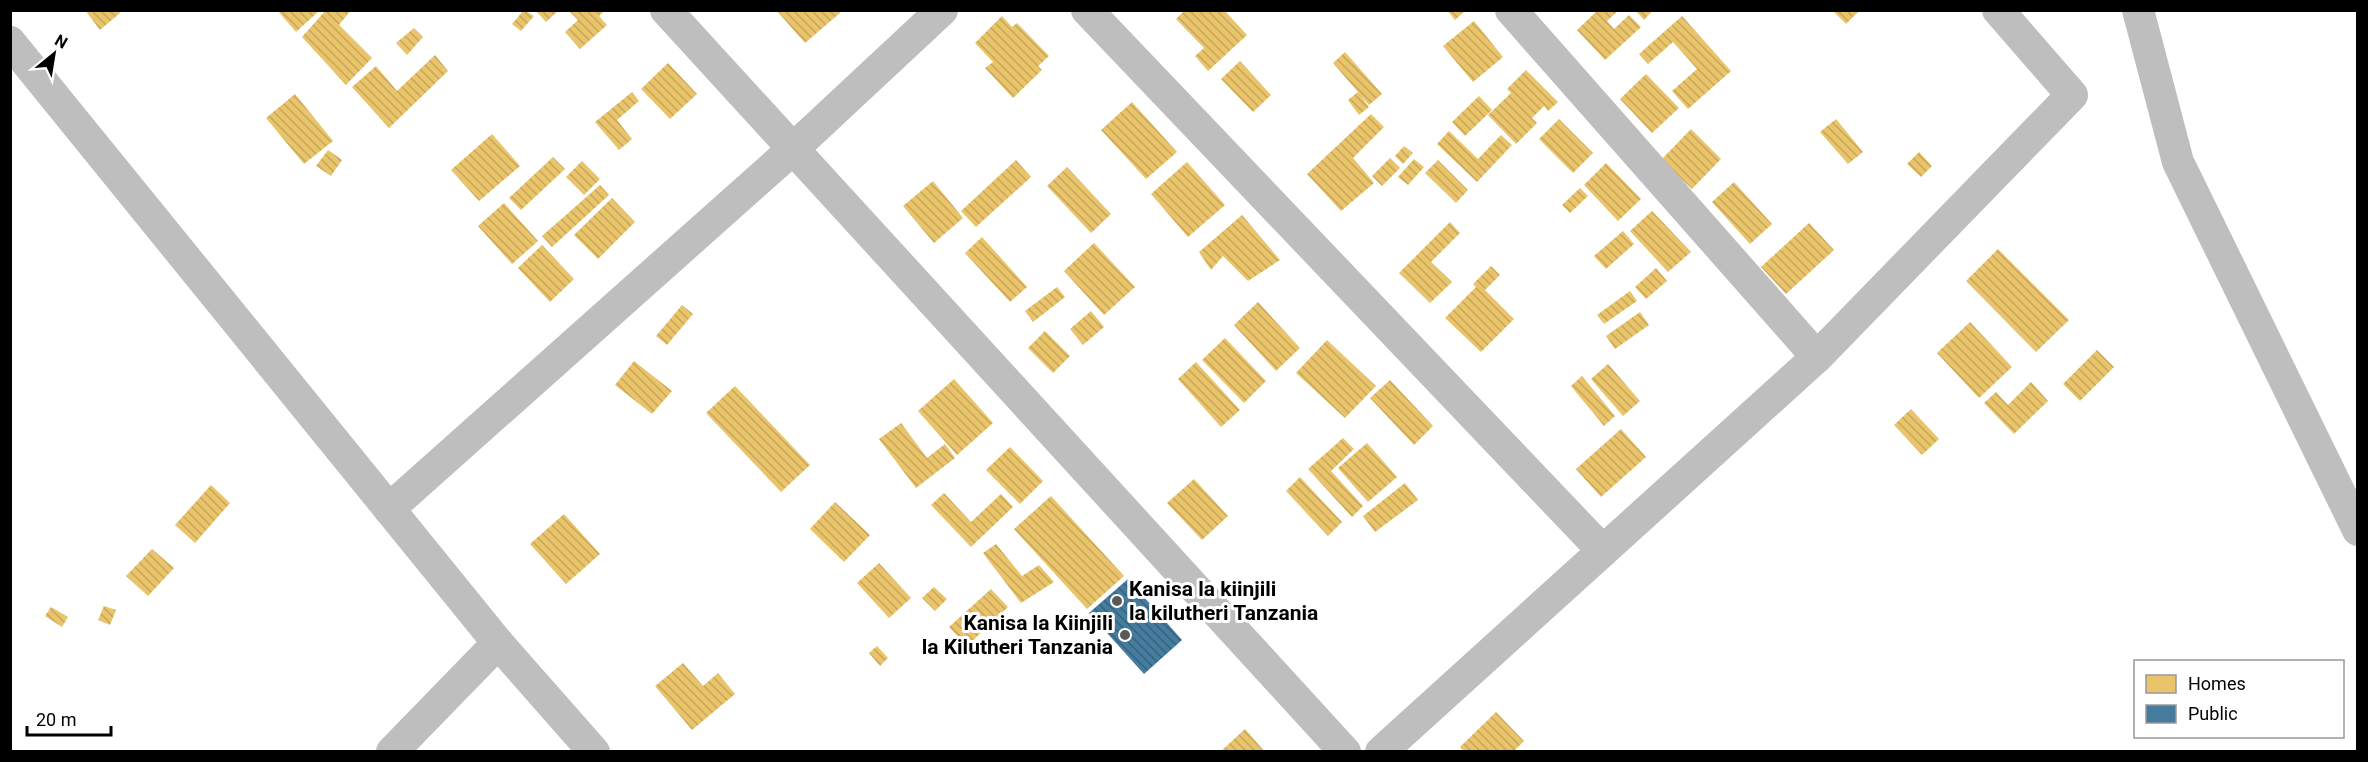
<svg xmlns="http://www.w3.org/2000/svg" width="2368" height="762" font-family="Roboto,sans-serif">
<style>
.homes{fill:url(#homes-back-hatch)}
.public{fill:url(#public-back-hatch)}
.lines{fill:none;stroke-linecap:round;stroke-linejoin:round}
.minor{stroke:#bebebe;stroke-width:32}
.poi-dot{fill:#595959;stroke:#fff;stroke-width:2}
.labels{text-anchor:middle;stroke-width:6;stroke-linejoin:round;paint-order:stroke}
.poi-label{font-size:21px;font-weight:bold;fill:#000;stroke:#fff;text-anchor:start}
</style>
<defs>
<pattern id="homes-back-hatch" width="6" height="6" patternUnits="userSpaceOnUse" patternTransform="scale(1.5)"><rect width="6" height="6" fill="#e9c46a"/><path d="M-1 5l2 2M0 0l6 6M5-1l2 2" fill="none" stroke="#c6a75a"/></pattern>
<pattern id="public-back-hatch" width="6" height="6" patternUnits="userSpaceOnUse" patternTransform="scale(1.5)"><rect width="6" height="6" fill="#457b9d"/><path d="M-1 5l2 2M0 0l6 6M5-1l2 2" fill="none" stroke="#37627e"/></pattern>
</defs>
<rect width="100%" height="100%" fill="#fff"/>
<g class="homes">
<path d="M85 10H118L120 13 100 30Z"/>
<path d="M277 10H320L296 32Z"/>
<path d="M326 10H351L339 25 372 58 346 85 302 37Z"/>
<path d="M524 10 534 16 521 31 512 24Z"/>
<path d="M535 10H559L546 22Z"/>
<path d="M568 10H605L599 16 607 25 580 49 565 32 578 20Z"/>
<path d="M776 10H839L840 13 805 43Z"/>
<path d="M1185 10H1224L1247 35 1208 71 1195 56 1204 48 1176 19Z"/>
<path d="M1447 10H1466L1455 20Z"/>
<path d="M1598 10H1619L1607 21 1614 29 1629 15 1641 27 1605 60 1577 30Z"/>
<path d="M1635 10H1653L1644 20Z"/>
<path d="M1832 10H1860L1846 24Z"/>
<path d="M1002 16 1012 27 1017 23 1049 56 1038 66 1042 70 1013 98 985 68 993 62 975 43Z"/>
<path d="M1682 16 1731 71 1688 109 1672 91 1697 69 1673 42 1648 64 1639 54Z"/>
<path d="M1474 21 1503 57 1473 82 1443 46Z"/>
<path d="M414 28 423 37 407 55 396 43Z"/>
<path d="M1345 52 1382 94 1369 105 1361 96 1369 107 1359 115 1348 100 1358 92 1333 63Z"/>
<path d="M435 55 448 71 389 128 352 87 376 66 397 91Z"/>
<path d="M1240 61 1271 95 1253 112 1221 79Z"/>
<path d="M668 63 697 94 670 119 641 89Z"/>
<path d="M1526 70 1558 102 1548 111 1544 106 1532 118 1537 123 1516 144 1488 115 1511 93 1507 89Z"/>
<path d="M1646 74 1679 108 1652 133 1620 99Z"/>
<path d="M632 92 639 101 617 120 632 139 619 150 595 122Z"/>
<path d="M295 94 333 141 304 164 266 118Z"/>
<path d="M1479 96 1492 110 1465 136 1452 122Z"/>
<path d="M1132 102 1177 152 1146 179 1101 130Z"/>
<path d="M1371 114 1384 127 1353 158 1374 183 1341 211 1307 174Z"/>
<path d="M1559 119 1593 153 1573 173 1539 139Z"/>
<path d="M1836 119 1863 152 1848 164 1820 132Z"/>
<path d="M1691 129 1721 159 1692 189 1661 160Z"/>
<path d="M1449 131 1478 159 1501 135 1512 145 1477 182 1437 144Z"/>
<path d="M492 134 520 166 479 201 451 170Z"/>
<path d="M1404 146 1413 153 1403 164 1395 156Z"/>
<path d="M328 150 342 160 331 176 316 166Z"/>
<path d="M1919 152 1932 166 1921 177 1907 164Z"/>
<path d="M553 157 565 169 521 210 509 198Z"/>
<path d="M1390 158 1400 168 1382 186 1372 176Z"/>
<path d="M1414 159 1424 167 1408 185 1398 177Z"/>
<path d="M1016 160 1031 177 976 227 961 211Z"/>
<path d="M1438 160 1468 190 1456 203 1425 173Z"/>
<path d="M582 161 600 179 584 195 566 177Z"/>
<path d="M1187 162 1225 205 1188 237 1151 194Z"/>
<path d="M1606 163 1641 199 1618 221 1584 185Z"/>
<path d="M1067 167 1111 214 1091 233 1047 186Z"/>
<path d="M933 181 963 218 934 243 903 206Z"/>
<path d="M1734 182 1772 224 1750 244 1712 202Z"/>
<path d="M600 185 609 195 552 247 542 236Z"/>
<path d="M1580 188 1588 196 1570 213 1562 205Z"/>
<path d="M612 198 635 222 598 259 574 235Z"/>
<path d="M504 203 538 241 512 264 478 226Z"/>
<path d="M1652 211 1691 252 1668 272 1630 231Z"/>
<path d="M1242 215 1280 260 1248 281 1223 256 1211 270 1199 252Z"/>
<path d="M1450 222 1460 233 1431 262 1452 282 1430 303 1399 273Z"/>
<path d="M1809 223 1834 250 1786 294 1761 267Z"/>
<path d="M1623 231 1634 244 1606 269 1594 256Z"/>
<path d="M982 237 1027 287 1010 302 965 253Z"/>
<path d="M1094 243 1135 287 1104 315 1064 271Z"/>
<path d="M542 245 574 279 550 302 518 268Z"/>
<path d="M1998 249 2069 320 2036 352 1966 281Z"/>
<path d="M1491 266 1500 275 1485 290 1514 319 1481 352 1445 318 1476 287 1473 284Z"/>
<path d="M1656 268 1667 281 1646 299 1635 287Z"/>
<path d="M1057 287 1065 297 1033 322 1025 311Z"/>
<path d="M1630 291 1637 301 1604 324 1597 315Z"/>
<path d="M1258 302 1300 348 1276 371 1234 325Z"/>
<path d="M682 305 693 314 667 345 656 336Z"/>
<path d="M1091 311 1104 327 1083 345 1070 329Z"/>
<path d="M1640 312 1649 325 1615 349 1606 336Z"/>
<path d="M1970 322 2012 367 1979 398 1937 353Z"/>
<path d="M1045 331 1070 356 1053 373 1028 348Z"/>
<path d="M1225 338 1266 381 1244 403 1202 360Z"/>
<path d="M1327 340 1376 386 1345 418 1296 373Z"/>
<path d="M2097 350 2114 367 2080 401 2063 384Z"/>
<path d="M634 361 672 391 652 414 615 385Z"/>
<path d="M1196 362 1240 410 1221 427 1178 379Z"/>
<path d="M1608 364 1640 401 1623 416 1591 379Z"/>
<path d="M1582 376 1615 416 1604 426 1571 386Z"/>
<path d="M954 379 993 423 957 455 918 411Z"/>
<path d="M1390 380 1433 426 1414 445 1370 398Z"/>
<path d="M2031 382 2048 401 2014 434 1984 403 1996 392 2008 405Z"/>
<path d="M735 386 810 465 781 492 706 413Z"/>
<path d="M1911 409 1939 439 1922 455 1894 425Z"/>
<path d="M901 423 927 458 945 444 955 458 916 488 879 439Z"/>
<path d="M1621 429 1646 457 1601 497 1576 469Z"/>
<path d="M1343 438 1354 449 1331 471 1363 506 1352 517 1308 469Z"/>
<path d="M1367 443 1397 477 1368 502 1338 468Z"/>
<path d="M1010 447 1043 481 1020 504 986 470Z"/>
<path d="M1300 477 1342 522 1328 536 1286 491Z"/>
<path d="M1194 479 1228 516 1202 540 1167 503Z"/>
<path d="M1405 483 1418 500 1375 532 1363 516Z"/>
<path d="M211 485 230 503 195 543 175 525Z"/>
<path d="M944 493 971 522 1001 494 1013 507 971 547 931 505Z"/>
<path d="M1051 496 1124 576 1087 609 1014 529Z"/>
<path d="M835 502 870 535 844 562 810 529Z"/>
<path d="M564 514 600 554 566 584 530 544Z"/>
<path d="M996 544 1022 576 1039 565 1054 582 1021 603 983 553Z"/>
<path d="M152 549 174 568 148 596 126 576Z"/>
<path d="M879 563 911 598 889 618 857 583Z"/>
<path d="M934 587 947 599 935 611 922 598Z"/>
<path d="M991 589 1008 607 967 646 949 627Z"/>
<path d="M104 606 116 610 110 625 98 620Z"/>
<path d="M51 607 68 617 62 627 45 616Z"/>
<path d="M877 646 888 658 880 666 869 653Z"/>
<path d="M683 663 703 686 718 673 735 694 692 730 655 686Z"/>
<path d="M1496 712 1524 741 1513 752H1464L1460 747Z"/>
<path d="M1245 729 1265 752H1220Z"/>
</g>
<path class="public" d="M1128 579 1182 640 1144 674 1089 613Z"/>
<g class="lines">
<g class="minor">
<path d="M666 10 1345 752"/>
<path d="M1087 10 1603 551"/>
<path d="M1511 10 1817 357"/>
<path d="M2138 10 2178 162 2358 530"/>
<path d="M10 42 498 643 594 752"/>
<path d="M389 509 793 149 942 10"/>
<path d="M392 752 498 643"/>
<path d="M1381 752 1817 357 2072 95 1998 10"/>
</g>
</g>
<g class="poi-dot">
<circle cx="1117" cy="601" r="6"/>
<circle cx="1125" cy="635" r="6"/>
</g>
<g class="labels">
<g class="poi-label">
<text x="1129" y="596">Kanisa la kiinjili<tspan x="1129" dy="24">la kilutheri Tanzania</tspan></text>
<text x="1113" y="630" text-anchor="end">Kanisa la Kiinjili<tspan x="1113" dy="24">la Kilutheri Tanzania</tspan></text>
</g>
</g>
<rect width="2368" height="762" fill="none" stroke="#000000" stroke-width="24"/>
<rect x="2134" y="660" width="210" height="78" fill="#ffffff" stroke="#999999" stroke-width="1.5"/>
<rect x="2146" y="675" width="30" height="18" fill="#e9c46a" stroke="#999999" stroke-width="1.5"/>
<text x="2188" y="690" font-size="18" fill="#000000">Homes</text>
<rect x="2146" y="705" width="30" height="18" fill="#457b9d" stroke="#999999" stroke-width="1.5"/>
<text x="2188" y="720" font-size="18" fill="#000000">Public</text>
<g transform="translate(54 54) rotate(30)" stroke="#ffffff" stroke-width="4.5" paint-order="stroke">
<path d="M0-4.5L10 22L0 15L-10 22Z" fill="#000000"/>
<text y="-9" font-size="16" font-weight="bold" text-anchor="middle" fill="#000000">N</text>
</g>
<path d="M27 726v9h84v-9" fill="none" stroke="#000000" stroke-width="3"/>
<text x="36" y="726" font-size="18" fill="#000000" stroke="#ffffff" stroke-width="4.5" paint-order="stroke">20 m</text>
</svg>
